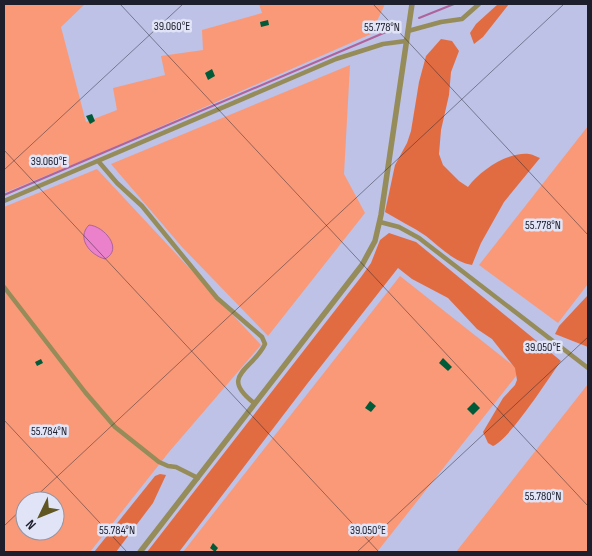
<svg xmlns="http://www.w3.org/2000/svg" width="592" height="556" font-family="'Sofia Sans Condensed',sans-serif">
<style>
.green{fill:#fa9978;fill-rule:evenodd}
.forest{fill:#e26c42}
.water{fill:#eb80cb;stroke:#ae639c}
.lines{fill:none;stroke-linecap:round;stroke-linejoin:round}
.stream{stroke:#ae639c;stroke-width:2}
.building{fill:#005b39}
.minor{stroke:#958c59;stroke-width:4.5}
.tertiary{stroke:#958c59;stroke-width:5.5}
.ticks{fill:none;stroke:#1e1f2d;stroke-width:1;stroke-opacity:0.45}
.ticks-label{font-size:12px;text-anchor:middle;fill:#1e1f2d;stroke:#e1e4f6;stroke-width:5;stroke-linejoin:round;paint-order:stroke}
</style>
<rect width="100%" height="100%" fill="#bdc2e6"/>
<g class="green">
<path d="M4 4H85L61 27 86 122 117 110 113 88 165 75 161 56 203 50 202 30 262 13 259 4H385L371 34 96 155 4 193Z"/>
<path d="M350 65 344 174 365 213 268 336 182 247 111 164Z"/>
<path d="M588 126V284L558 323 479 265Z"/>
<path d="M97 169 261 345 169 452 90 552H4V207ZM25 501H55V531H25Z"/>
<path d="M400 276 520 371 377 552H183Z"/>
<path d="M588 384V552H456Z"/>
</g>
<g class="forest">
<path d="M498 4H509L483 37 474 44 470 33 476 24Z"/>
<path d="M441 39 452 41 459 51 451 72 449 95 441 130 439 154 443 165 459 181 468 187C481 170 507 152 529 154 532 154 537 157 540 158L504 202 481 243 472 265C454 262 440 247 426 236 413 227 398 220 385 212L395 165 407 143 411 131 419 82 426 56Z"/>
<path d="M389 233 416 242 561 361C548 379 510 439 493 446L488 443 483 432 503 398 515 385 517 380 515 368 492 339 477 329 448 298 412 279 398 268 307 384 179 552H147L361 277 371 263 380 240Z"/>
<path d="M588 295V347L555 334 559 326Z"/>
<path d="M160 474 166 475 153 503 116 552H94L155 476Z"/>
</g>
<path class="water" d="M89 225C104 226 124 249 105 259 90 255 76 238 89 225Z"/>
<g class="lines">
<g class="stream">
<path d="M419 18 454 4"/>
<path d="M4 195 400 26"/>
</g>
</g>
<g class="building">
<path d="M268 20 269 25 261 27 260 22Z"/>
<path d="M212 69 215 76 208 80 205 73Z"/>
<path d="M92 114 95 121 90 124 86 116Z"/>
<path d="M443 358 452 367 448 371 439 363Z"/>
<path d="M41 359 43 363 37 366 35 362Z"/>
<path d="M370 401 376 406 371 412 365 408Z"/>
<path d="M474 402 480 408 473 415 467 409Z"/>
<path d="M213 543 218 548 215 552 210 548Z"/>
</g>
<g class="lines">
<g class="minor">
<path d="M408 31 441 22 462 19 479 4"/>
<path d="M99 162 117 183 142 206 217 298 262 337 265 344C253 370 218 375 254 403"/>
<path d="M4 201 336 59 383 44 406 41"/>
<path d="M380 222 399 227 419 238 588 368"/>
<path d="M4 287 85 392 115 427 159 462 168 466 176 467 198 478"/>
</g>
<path class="tertiary" d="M140 552 362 265 375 241 381 215 412 4"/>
</g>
<path class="ticks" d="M120 4 588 506M373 4 588 235M4 150 379 552M4 170 183 4M4 420 127 552M31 501 564 4M4 526 25 506M357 552 588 337"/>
<g class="ticks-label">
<text x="172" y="30">39.060°E</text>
<text x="382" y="31">55.778°N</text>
<text x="49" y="165">39.060°E</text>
<text x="543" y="229">55.778°N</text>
<text x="543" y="351">39.050°E</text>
<text x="49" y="435">55.784°N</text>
<text x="543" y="500">55.780°N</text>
<text x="117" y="534">55.784°N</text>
<text x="368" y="534">39.050°E</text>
</g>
<rect width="592" height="556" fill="none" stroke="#1e1f2d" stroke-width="10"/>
<g transform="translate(40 516) rotate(227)"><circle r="24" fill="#e1e4f6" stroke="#9395a6"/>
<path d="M0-4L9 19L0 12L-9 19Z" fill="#5f5622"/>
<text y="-8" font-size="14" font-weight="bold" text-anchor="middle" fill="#1e1f2d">N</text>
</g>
</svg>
